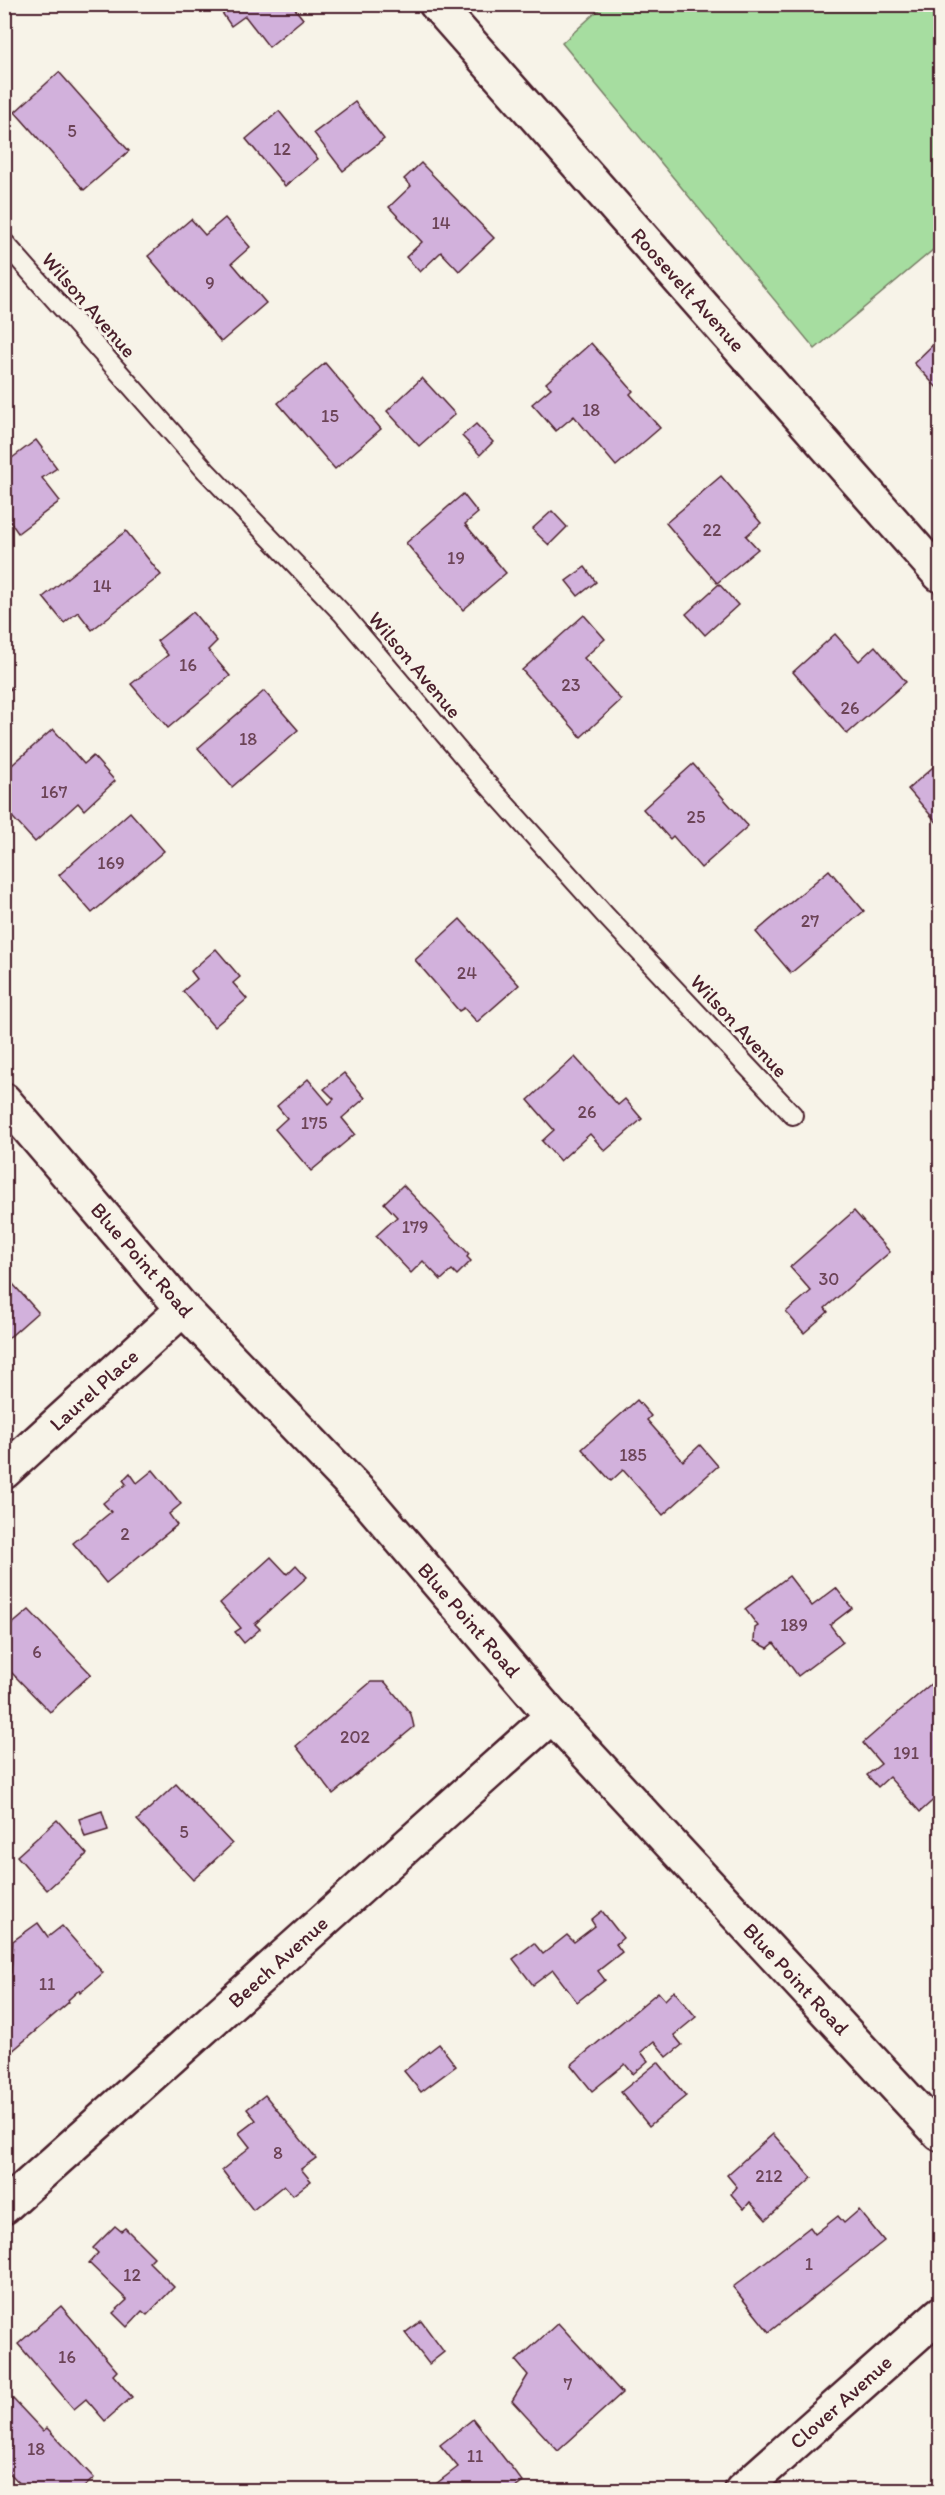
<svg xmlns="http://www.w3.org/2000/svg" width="945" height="2495" font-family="Itim,sans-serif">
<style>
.green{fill:#a6dda0;stroke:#787e66;stroke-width:1.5}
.building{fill:#d2b1dc;stroke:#4a1f2b;stroke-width:1.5}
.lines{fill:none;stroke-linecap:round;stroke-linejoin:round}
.lane-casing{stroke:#4a1f2b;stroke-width:22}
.street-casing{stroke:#4a1f2b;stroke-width:38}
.secondary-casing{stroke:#4a1f2b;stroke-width:38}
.lane{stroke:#f7f3e8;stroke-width:18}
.street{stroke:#f7f3e8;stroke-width:33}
.secondary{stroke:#f7f3e8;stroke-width:33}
.labels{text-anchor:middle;stroke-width:6;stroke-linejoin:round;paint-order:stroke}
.number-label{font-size:18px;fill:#6c4457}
.street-label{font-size:21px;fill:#4a1f2b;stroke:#f7f3e8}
</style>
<rect width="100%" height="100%" fill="#f7f3e8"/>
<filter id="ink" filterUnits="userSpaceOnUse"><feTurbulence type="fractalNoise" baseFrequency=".0167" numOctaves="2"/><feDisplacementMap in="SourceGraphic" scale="12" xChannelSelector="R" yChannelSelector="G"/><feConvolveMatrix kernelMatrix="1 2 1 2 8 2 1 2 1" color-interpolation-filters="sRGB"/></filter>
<g filter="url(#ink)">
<path class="green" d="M604 5H940V244L815 349 562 43Z"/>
<g class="building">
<path d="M216 4H291L303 19 269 47 245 16 231 26Z"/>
<path d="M59 72 129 151 84 190 15 112Z"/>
<path d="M355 102 384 139 343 171 314 133Z"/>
<path d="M279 111 318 159 285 186 246 139Z"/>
<path d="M421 163 494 238 459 271 441 252 420 272 406 257 422 242 389 207 411 186 404 179Z"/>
<path d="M225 218 250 247 232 263 266 303 221 342 148 256 191 219 205 235Z"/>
<path d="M940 338V391L914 363Z"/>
<path d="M591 343 633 391 630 394 660 428 616 466 574 416 556 431 532 404 551 388 546 383Z"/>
<path d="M325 363 381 429 335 469 278 403Z"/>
<path d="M422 378 455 414 419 446 387 411Z"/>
<path d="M476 424 493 442 480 455 462 436Z"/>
<path d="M36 440 57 468 42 478 60 501 18 533 4 513V464Z"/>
<path d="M721 476 761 523 746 536 758 549 717 583 666 523Z"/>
<path d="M463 494 478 513 465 524 506 573 463 610 406 543Z"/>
<path d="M552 511 567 527 549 545 532 529Z"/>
<path d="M126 531 161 575 92 630 78 612 64 623 43 597Z"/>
<path d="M585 567 596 582 578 596 566 581Z"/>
<path d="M719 584 738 605 705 635 686 614Z"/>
<path d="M193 612 217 641 208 650 230 676 168 728 131 684 168 655 157 641Z"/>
<path d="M584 615 605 639 584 658 621 700 581 737 522 670Z"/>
<path d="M835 634 859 661 875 646 906 682 847 734 793 672Z"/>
<path d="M4 682 11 689 4 694Z"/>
<path d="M264 691 298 730 232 787 198 748Z"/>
<path d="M53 729 84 764 93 756 115 781 84 810 78 803 35 842 4 808V772Z"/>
<path d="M940 761V826L908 789Z"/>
<path d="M693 764 748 826 701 868 673 836 670 839 643 809Z"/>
<path d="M130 812 164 851 92 913 59 875Z"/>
<path d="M829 870 864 911 791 973 756 932Z"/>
<path d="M460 919 519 985 477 1022 464 1008 459 1011 415 960Z"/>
<path d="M216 949 240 977 233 983 247 999 214 1027 183 991 197 979 191 971Z"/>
<path d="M575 1057 618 1105 625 1099 642 1119 605 1151 590 1134 560 1161 542 1141 554 1130 528 1100Z"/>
<path d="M344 1073 365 1098 342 1118 355 1134 311 1171 275 1129 287 1118 277 1106 308 1079 329 1104 334 1099 324 1089Z"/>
<path d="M403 1185 469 1254 467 1257 471 1261 457 1275 452 1270 441 1280 423 1261 411 1273 376 1236 397 1217 384 1203Z"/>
<path d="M854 1211 890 1252 825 1308 828 1312 804 1333 786 1312 811 1291 790 1267Z"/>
<path d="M4 1274 38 1312 4 1342Z"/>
<path d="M637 1400 651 1416 647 1420 683 1461 700 1445 718 1466 663 1515 623 1470 611 1481 582 1449Z"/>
<path d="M153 1470 181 1504 169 1514 177 1525 106 1583 73 1543 111 1512 103 1503 126 1484 123 1480 130 1473 137 1483Z"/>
<path d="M271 1557 287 1574 296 1565 307 1577 255 1624 260 1629 244 1643 235 1632 241 1628 220 1603Z"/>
<path d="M789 1576 812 1606 836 1588 852 1608 830 1625 843 1642 798 1676 774 1643 768 1648 754 1641 755 1628 758 1626 745 1609Z"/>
<path d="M29 1610 91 1674 50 1712 11 1672 4 1678V1631Z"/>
<path d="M371 1682H385L411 1714 414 1727 333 1794 296 1746Z"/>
<path d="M933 1682 940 1690V1794L920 1812 889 1777 878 1787 867 1775 881 1764 863 1743Z"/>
<path d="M176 1784 232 1844 193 1880 137 1820Z"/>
<path d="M102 1811 108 1830 85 1837 79 1819Z"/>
<path d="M57 1820 87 1854 47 1890 17 1856Z"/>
<path d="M602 1911 623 1938 616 1944 622 1952 598 1971 605 1980 577 2002 553 1970 533 1985 513 1959 534 1943 543 1954 567 1935 574 1942 595 1926 591 1920Z"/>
<path d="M38 1923 48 1937 62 1926 103 1973 80 1993 79 1990 68 2000 69 2002 10 2053 4 2047V1979L11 1973 13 1941Z"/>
<path d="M674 1991 696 2017 674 2035 682 2045 667 2057 654 2041 641 2052 648 2061 633 2074 625 2064 592 2091 571 2065 658 1992 665 2000Z"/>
<path d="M439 2044 456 2066 421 2092 404 2071Z"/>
<path d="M658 2062 686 2096 649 2126 621 2092Z"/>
<path d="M265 2095 316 2158 301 2169 311 2181 293 2195 284 2185 253 2210 222 2170 250 2147 239 2133 256 2120 247 2109Z"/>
<path d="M773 2134 812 2178 766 2220 750 2202 744 2209 731 2194 737 2187 727 2175Z"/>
<path d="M859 2210 884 2241 769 2332 733 2287 810 2227 815 2234 838 2216 844 2223Z"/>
<path d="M115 2226 121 2231 125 2228 154 2257 149 2262 174 2287 147 2315 142 2311 127 2327 113 2313 127 2300 89 2263 98 2253 93 2248Z"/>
<path d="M61 2306 117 2371 113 2375 132 2397 105 2421 86 2399 74 2409 18 2344Z"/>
<path d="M421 2321 444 2352 429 2364 405 2333Z"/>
<path d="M558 2323 622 2393 558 2451 512 2401 528 2375 516 2361Z"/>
<path d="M13 2399 43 2431 47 2428 94 2478 81 2490H26L4 2467V2408Z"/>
<path d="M473 2419 523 2482 512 2490H428L458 2467 440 2445Z"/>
</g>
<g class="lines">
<g class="lane-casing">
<path id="lane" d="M4 242 206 471 342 613 479 775 605 915 793 1115"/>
</g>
<g class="street-casing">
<g id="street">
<path d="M436 4 940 575"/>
<path d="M4 1472 183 1309"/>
<path d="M4 2207 552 1716"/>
<path d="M742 2490 940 2314"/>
</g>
</g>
<g class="secondary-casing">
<path id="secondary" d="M4 1100 183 1309 366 1499 552 1716 940 2134"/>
</g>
<use href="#lane" class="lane"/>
<use href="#street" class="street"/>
<use href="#secondary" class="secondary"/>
</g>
</g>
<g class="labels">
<g class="number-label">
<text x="72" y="137">5</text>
<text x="282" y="155">12</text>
<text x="441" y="229">14</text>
<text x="210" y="289">9</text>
<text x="591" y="416">18</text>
<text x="330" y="422">15</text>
<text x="712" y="536">22</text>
<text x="456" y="564">19</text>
<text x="102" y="592">14</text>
<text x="188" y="671">16</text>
<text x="571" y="691">23</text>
<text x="850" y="714">26</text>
<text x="248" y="745">18</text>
<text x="54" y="798">167</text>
<text x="696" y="823">25</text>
<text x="111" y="869">169</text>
<text x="810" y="927">27</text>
<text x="467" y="979">24</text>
<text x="587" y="1118">26</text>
<text x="314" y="1129">175</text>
<text x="415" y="1233">179</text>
<text x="829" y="1285">30</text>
<text x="633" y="1461">185</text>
<text x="125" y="1540">2</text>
<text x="794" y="1631">189</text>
<text x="37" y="1658">6</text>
<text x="355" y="1743">202</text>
<text x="906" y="1759">191</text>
<text x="184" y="1838">5</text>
<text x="47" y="1990">11</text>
<text x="278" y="2159">8</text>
<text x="769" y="2182">212</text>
<text x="809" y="2270">1</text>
<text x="132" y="2281">12</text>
<text x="67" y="2363">16</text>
<text x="568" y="2390">7</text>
<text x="36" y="2455">18</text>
<text x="475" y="2462">11</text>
</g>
<g class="street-label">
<text transform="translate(688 290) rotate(48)" y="7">Roosevelt Avenue</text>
<text transform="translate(89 305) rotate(49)" y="7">Wilson Avenue</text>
<text transform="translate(415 665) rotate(50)" y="7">Wilson Avenue</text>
<text transform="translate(739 1026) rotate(47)" y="7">Wilson Avenue</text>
<text transform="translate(142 1260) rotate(49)" y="7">Blue Point Road</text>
<text transform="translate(94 1390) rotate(-42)" y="7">Laurel Place</text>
<text transform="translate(469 1620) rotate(49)" y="7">Blue Point Road</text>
<text transform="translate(278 1962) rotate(-42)" y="7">Beech Avenue</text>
<text transform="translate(796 1979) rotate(47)" y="7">Blue Point Road</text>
<text transform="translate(841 2402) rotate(-42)" y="7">Clover Avenue</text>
</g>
</g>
<rect width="945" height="2495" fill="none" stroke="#f7f3e8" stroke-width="24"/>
<rect x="12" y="12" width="921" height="2471" fill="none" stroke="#4a1f2b" stroke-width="2" filter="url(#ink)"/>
</svg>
